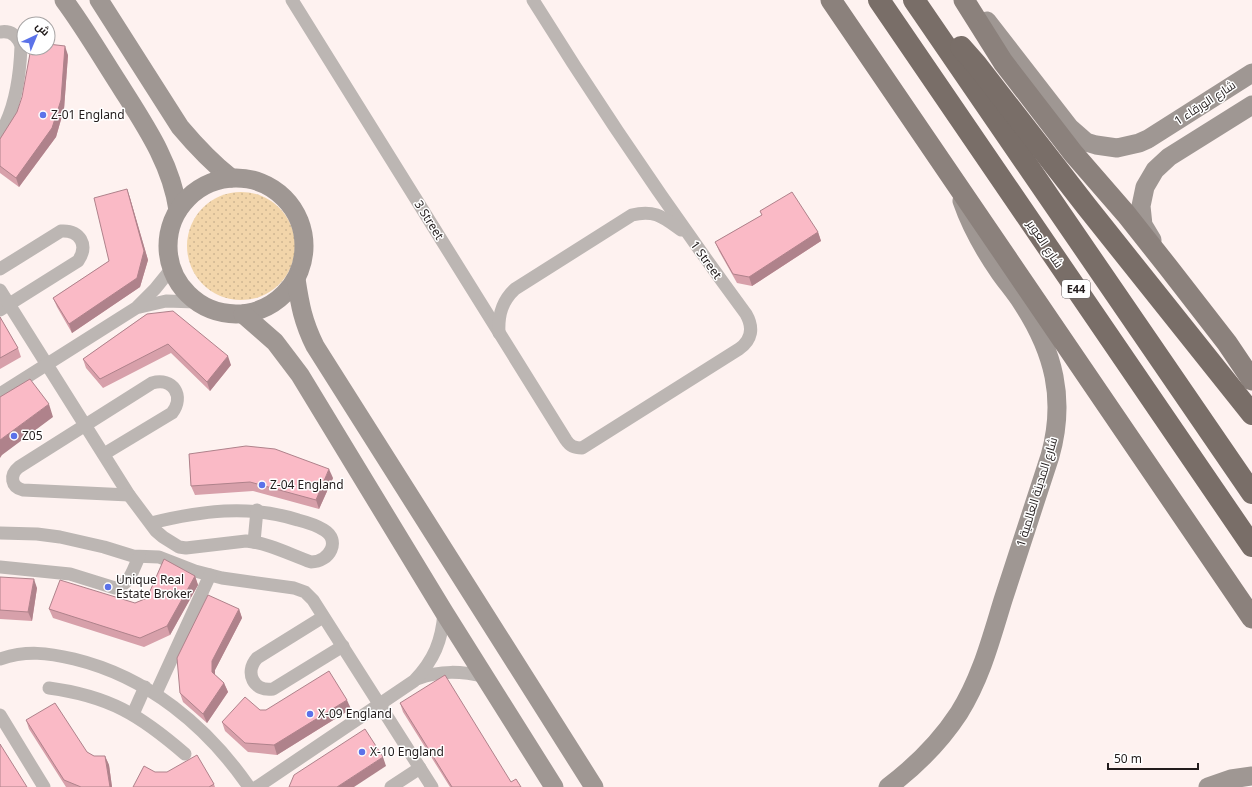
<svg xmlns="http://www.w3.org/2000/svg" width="1252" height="787" font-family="'Noto Sans',Cairo,sans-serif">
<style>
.grass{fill:url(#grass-dots)}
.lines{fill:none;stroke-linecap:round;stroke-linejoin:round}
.street{stroke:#bcb6b3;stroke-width:13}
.secondary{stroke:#9f9793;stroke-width:19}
.primary{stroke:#8b817c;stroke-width:21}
.highway{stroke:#796e68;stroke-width:22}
.wall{fill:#d7a0aa}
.shaded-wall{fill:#af828b}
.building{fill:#fabac6;stroke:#af828b}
.poi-dot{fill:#5b72e9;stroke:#fff;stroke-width:1.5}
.labels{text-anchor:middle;stroke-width:3;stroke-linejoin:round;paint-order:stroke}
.shield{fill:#fff;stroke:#646060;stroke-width:1}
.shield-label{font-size:11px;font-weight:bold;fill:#221c1c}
.street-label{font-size:12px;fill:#221c1c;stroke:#fff}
.poi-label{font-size:12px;fill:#221c1c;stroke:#fff;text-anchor:start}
</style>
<defs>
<pattern id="grass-dots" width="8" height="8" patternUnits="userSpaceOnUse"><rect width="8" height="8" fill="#f2d5aa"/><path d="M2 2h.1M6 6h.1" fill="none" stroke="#cfb692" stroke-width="1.8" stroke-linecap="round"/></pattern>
</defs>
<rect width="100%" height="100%" fill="#fef2f0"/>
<circle class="grass" cx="241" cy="246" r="54"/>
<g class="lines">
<g class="street">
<path d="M292 0 566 440C570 446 574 448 582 448L739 349C752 340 754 328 746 314 671 212 600 108 533 0"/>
<path d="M0 32C11 30 18 36 21 46 20 76 16 108 0 134"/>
<path d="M0 269 61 231C80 230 89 245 78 261L0 310"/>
<path d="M0 290 129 495 156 531 163 537 179 547 186 548 246 541C268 543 289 554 311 562 330 562 341 540 324 530 316 525 306 522 298 520 249 504 200 511 151 523"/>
<path d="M140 307 166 301 197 302"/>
<path d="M499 333C498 315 502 301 515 289L632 215C655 209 664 218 681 230"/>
<path d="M0 394 136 308 155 289 172 268"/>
<path d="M104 454 172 413C185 396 173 377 152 383L19 467C9 475 11 487 23 490L129 495"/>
<path d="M0 533 37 534 60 537 104 547 133 556 159 557 195 571 222 578 294 588 305 592 313 600 432 787"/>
<path d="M254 542 257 510"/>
<path d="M0 567 70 574 115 588C130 585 133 569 139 557"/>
<path d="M323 617 257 658C244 673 254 692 273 689L343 646"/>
<path d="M0 659C27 650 48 653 74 659 148 677 207 726 249 787"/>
<path d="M417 679C441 670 461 671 486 677"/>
<path d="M49 688C109 696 140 715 185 754"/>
<path d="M156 693 210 575"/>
<path d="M133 714 145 687"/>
<path d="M0 715 44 787"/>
<path d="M257 787 414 681C434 660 442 641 444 612"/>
<path d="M391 787 420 768"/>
</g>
<g class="secondary">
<path d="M64 0C84 27 101 56 119 84 144 124 171 162 178 210"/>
<path d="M99 0 180 127C196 146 211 162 231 178"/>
<path d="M987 21 1070 128 1086 142 1096 145 1117 148 1139 143 1148 139 1252 73"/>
<circle cx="236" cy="246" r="68"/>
<path d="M1152 240 1143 225 1141 206 1145 187 1155 170 1169 157 1252 105"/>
<path d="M296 279C300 305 303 322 315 346L594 787"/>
<path d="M243 314 275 342 300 375 444 612 554 787"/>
<path d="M888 787C916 766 940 742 959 713 981 678 991 639 1003 600 1019 552 1034 504 1050 456 1066 399 1054 352 1022 303 1015 292 1007 283 1000 273 984 250 971 227 962 201"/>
<path d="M1208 787 1231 779 1252 776"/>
</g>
<g class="primary">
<path d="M831 0 1252 618"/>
<path d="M964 0 1003 62 1073 153 1126 214 1168 267 1227 343 1252 380"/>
</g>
<g class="highway">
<path d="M879 0 1252 546"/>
<path d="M914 0 1252 493"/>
<path d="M961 47 976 64 1087 207 1252 414"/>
</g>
</g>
<g class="wall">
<path d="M68 55 64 109 56 137 19 187 0 173V139Z"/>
<path d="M127 189 130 198 148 260 140 287 72 333 57 307 53 298 109 261Z"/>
<path d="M760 211 818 232 821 241 752 286 737 283 719 251 715 242 762 215Z"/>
<path d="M147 314 231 365 210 391 171 353 103 388 86 368 83 359Z"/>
<path d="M0 317 18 348 21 357 0 369Z"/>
<path d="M189 454 333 478 319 509 253 491 195 495 191 486Z"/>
<path d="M195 576 198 585 170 635 144 647 53 618 49 609 135 603 147 598Z"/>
<path d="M0 577 37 588 32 621 0 619Z"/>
<path d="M239 609 242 618 215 670V675L224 683 228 692 207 723 183 702 180 693Z"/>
<path d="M400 703 511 782 521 787H450L403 712Z"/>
<path d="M351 709 277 755 248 752 225 731 222 722 260 710Z"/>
<path d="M26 720 94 756H105L109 765 112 787H66L29 729Z"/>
<path d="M155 772 214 784 215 787H133Z"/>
</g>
<g class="shaded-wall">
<path d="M65 46 68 55 64 109 56 137 19 187 16 178Z"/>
<path d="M127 189 130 198 148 260 140 287 72 333 69 324 137 278Z"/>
<path d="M818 232 821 241 752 286 749 277Z"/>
<path d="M228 356 231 365 210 391 207 382Z"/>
<path d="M49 404 53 417 2 455 0 458V440Z"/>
<path d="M329 469 333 478 319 509 316 500Z"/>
<path d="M195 576 198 585 170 635 167 626Z"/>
<path d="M34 579 37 588 32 621 28 612Z"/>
<path d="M239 609 242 618 215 670V681L212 672V661Z"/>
<path d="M224 683 228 692 207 723 203 714Z"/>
<path d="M347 700 351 709 277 755 274 745Z"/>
<path d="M105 756 109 765 112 787H110Z"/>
<path d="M383 757 386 766 354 787H337Z"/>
</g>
<g class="building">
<path d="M48 44 65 46 61 100 52 128 16 178 0 166V139L17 112 22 97 31 48H48Z"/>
<path d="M127 189 144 251 137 278 69 324 53 298 109 261 94 198Z"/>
<path d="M792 192 818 232 749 277 733 274 715 242 762 215 760 211Z"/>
<path d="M173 311 228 356 207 382 168 344 100 379 83 359 147 314Z"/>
<path d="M0 317 18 348 0 358Z"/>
<path d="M30 379 49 404 0 440V397Z"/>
<path d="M246 446 275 449 329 469 316 500 250 482 191 486 189 454Z"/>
<path d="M164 559 195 576 167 626 140 638 49 609 60 580 135 603 147 598Z"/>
<path d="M0 577 34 579 28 612 0 610Z"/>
<path d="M208 595 239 609 212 661V672L224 683 203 714 180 693 177 658Z"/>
<path d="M329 671 347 700 274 745 245 743 222 722 245 697 260 710H266Z"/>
<path d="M445 675 511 782 516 779 521 787H452L400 703Z"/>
<path d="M55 703 87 752 94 756H105L110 787H81L64 780 26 720Z"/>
<path d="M365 729 383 757 337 787H289L294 775Z"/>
<path d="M0 744 27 787H0Z"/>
<path d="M197 755 214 784 209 787H133L144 766 155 772H167Z"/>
</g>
<g class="poi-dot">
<circle cx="43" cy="115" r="4"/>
<circle cx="14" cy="436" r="4"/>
<circle cx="262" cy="485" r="4"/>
<circle cx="108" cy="587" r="4"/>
<circle cx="310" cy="714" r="4"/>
<circle cx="362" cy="752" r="4"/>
</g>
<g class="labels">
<rect class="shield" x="1062" y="280" width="28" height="18" rx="3"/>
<g class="shield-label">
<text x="1076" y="293">E44</text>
</g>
<g class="street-label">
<text transform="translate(1205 103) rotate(-33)" y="4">شارع الورقاء 1</text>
<text transform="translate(429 220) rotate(58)" y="4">3 Street</text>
<text transform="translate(1045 244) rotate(56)" y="4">شارع العوير</text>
<text transform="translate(706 260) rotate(54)" y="4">1 Street</text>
<text transform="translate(1037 492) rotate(-73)" y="4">شارع المدينة العالمية 1</text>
</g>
<g class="poi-label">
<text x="51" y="119">Z-01 England</text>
<text x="22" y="440">Z05</text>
<text x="270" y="489">Z-04 England</text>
<text x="116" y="584">Unique Real<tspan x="116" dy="14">Estate Broker</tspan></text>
<text x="318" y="718">X-09 England</text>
<text x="370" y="756">X-10 England</text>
</g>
</g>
<g transform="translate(36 36) rotate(44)"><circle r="19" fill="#ffffff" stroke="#a7a4a4"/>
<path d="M0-3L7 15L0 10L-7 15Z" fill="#5b72e9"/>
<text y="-6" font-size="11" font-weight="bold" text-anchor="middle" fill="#221c1c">ش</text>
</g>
<path d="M1108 763v6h90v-6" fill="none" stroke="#221c1c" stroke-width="2"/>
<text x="1114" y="763" font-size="12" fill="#221c1c" stroke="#ffffff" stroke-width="3" paint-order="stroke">50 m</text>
</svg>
